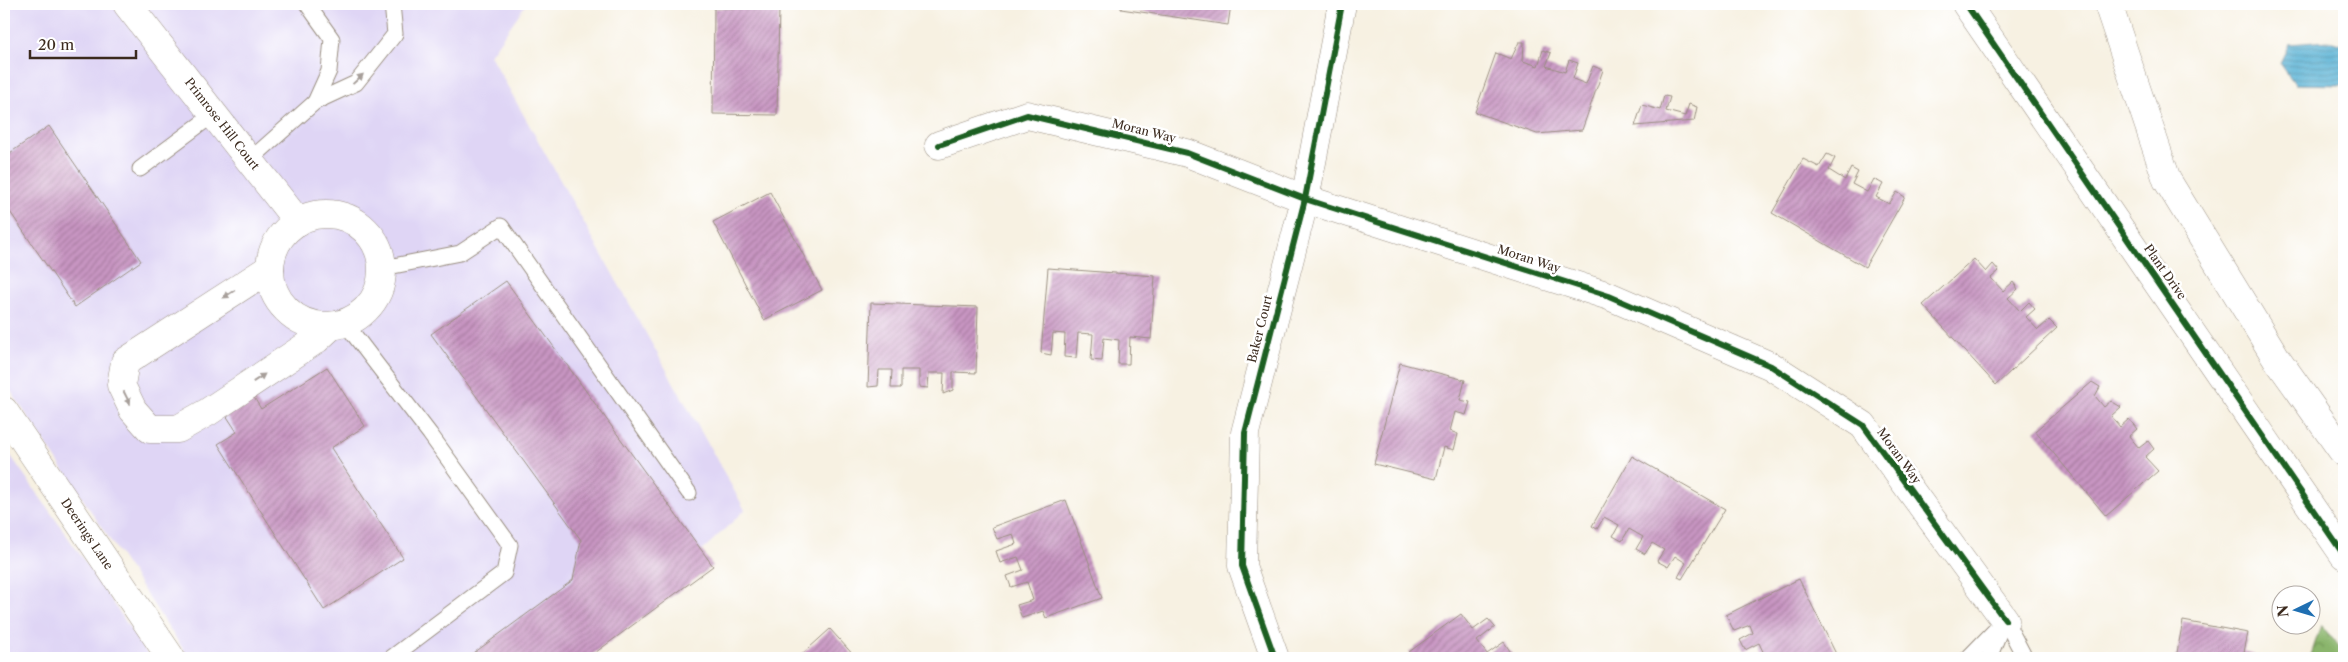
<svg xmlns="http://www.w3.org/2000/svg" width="2348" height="662" font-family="'Libre Caslon Text',serif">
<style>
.built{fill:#dfd5f5}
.forest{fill:url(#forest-crowns);stroke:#627045}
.water{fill:url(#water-rules);stroke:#486e79}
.building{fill:url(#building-hatch)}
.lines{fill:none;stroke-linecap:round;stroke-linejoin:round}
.service-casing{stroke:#998e80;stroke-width:17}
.minor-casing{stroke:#998e80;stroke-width:29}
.service{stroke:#fff;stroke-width:15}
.minor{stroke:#fff;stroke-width:28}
.cycleway-casing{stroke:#fff;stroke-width:9}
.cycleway{stroke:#1b5e20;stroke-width:6}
.oneway{fill:#a79f9a}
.labels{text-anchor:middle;stroke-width:5;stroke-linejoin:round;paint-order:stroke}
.street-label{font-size:12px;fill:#3b2a1e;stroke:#fff}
</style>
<defs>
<pattern id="forest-crowns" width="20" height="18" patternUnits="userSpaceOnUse" patternTransform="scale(1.25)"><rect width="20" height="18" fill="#8ab56c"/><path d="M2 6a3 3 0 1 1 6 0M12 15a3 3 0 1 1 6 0" fill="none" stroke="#729358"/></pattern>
<pattern id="water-rules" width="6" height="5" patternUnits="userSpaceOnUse" patternTransform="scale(1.25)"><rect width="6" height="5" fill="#56b1d4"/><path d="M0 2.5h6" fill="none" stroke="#4890ab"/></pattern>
<pattern id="building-hatch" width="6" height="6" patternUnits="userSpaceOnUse" patternTransform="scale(1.25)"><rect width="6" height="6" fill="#c895c2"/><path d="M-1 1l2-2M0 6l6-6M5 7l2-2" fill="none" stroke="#a47a9d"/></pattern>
</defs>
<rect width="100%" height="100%" fill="#fff"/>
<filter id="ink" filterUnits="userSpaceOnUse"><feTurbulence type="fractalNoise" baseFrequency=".02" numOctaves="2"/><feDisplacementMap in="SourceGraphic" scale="10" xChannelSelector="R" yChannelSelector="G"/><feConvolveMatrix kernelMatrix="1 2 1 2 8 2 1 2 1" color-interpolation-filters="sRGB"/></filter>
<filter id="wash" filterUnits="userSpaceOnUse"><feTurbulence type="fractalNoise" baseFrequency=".0096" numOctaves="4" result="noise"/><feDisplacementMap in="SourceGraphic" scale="20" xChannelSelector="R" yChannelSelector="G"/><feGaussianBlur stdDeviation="1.12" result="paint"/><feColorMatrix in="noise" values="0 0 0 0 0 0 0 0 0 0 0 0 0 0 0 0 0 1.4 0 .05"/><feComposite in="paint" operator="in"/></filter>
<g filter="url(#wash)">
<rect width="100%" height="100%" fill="#f7f1e2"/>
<g class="built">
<path d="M4 4H526L490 55 745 510 588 658H189L4 381Z"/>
<path d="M4 446 93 573 150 658H4Z"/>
</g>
<path class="forest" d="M2321 625 2344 652V658H2310Z"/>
<path class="water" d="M2330 41 2344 45V85L2295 84 2280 63 2289 44Z"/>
<g id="blocks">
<g class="building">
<path d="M1121 4H1231L1228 25 1121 9Z"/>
<path d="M714 8H779L777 115 713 114Z"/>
<path d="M1519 42H1524L1523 61 1538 66 1543 50 1551 53 1546 66 1565 72 1569 60 1578 63 1573 79 1586 84 1593 66 1603 70 1582 130 1537 134 1475 112 1496 53 1511 59Z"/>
<path d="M1664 96 1670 97 1666 111 1685 116 1689 104 1697 107 1694 121 1635 126 1642 105 1660 110Z"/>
<path d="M49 126 141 261 75 307 4 203V157Z"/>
<path d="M1827 154 1835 158 1829 170 1845 180 1851 168 1858 172 1852 184 1867 192 1874 179 1883 184 1876 197 1889 204 1897 192 1905 197 1865 267 1772 213 1803 159 1819 167Z"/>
<path d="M770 192 822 290 764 320 713 222Z"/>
<path d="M1974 259 1986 272 1993 264 1999 271 1991 278 2003 291 2013 282 2018 289 2008 298 2020 311 2029 302 2035 309 2026 317 2038 330 2049 320 2057 328 1996 385 1923 305Z"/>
<path d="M1048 268 1155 276 1151 339 1130 337 1129 364H1118L1119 340 1104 338 1102 361 1091 360 1093 334 1078 333 1076 358 1064 357 1065 334 1053 333 1051 355 1041 353Z"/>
<path d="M506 281 713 566 588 658H467L573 580 581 540 431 334Z"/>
<path d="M871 303 978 307 976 373 953 372V390L943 394 944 373H929L928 388 919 387V370H901V388H891L892 370H879L878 386 868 387Z"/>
<path d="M1400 363 1465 380 1460 400 1470 402 1466 415 1455 412 1450 431 1458 434 1454 450 1444 447 1436 479 1374 464Z"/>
<path d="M327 367 365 426 331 448 403 558 324 610 218 444 237 432 222 409 250 391 261 409Z"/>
<path d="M2092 382 2100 387 2095 396 2104 407 2111 401 2121 407 2111 416 2120 427 2129 419 2137 429 2129 436 2139 448 2148 441 2154 449 2145 457 2158 471 2106 516 2035 431Z"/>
<path d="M1632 456 1725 509 1682 579 1678 577 1686 563 1675 556 1668 567 1657 561 1664 550 1652 543 1645 554 1636 549 1643 537 1629 529 1622 541 1613 536 1619 525 1604 517 1597 529 1592 526Z"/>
<path d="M1066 500 1102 598 1046 618 1043 611 1022 618 1017 605 1033 600 1027 582 1011 587 1007 576 1023 570 1018 557 1000 563 996 551 1016 544 1013 534 997 539 992 527Z"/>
<path d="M1799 579 1838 658H1759L1765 656 1759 643 1745 650 1740 640 1753 633 1750 625 1734 631 1726 615Z"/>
<path d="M1461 614 1473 630 1488 619 1495 627 1477 641 1487 654 1504 642 1512 654 1507 658H1414L1409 652Z"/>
<path d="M2183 621 2248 633 2244 652 2260 656V658H2176Z"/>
<path d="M830 629 856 658H798Z"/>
</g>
</g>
</g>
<g filter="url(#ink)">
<use href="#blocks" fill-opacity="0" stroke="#998e80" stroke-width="1"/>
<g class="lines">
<g class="service-casing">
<g id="service">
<path d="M307 4 332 39 329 71 315 102"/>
<path d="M250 160 315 102 356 83 395 34 392 4"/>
<path d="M140 169 214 114"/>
<path d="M383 268 460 253 501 226 689 493"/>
<path d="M345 323 430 434 510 545 504 573 391 658"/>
<path d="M2005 620 2025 658"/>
<path d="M1968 658 2005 620"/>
<path d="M1989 658 2001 628"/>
</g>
</g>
<g class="minor-casing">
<g id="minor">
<path d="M127 4 298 222"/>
<path d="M1966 4 2344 555"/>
<path d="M2108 4 2167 180 2277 359 2344 453"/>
<path d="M939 145 1027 115 1187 153 1305 199 1609 296 1771 366 1863 425 2005 620"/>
<circle cx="326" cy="270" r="56"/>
<path d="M270 268 125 362 121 385 133 410 150 429H178L208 412 317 339 331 326"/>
<path d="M4 411 171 658"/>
<path d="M1275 658 1242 566 1245 433 1305 199 1342 4"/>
</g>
</g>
<use href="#service" class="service"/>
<use href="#minor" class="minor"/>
<g class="cycleway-casing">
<g id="cycleway">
<path d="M1966 4 2344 555"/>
<path d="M939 145 1027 115 1187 153 1305 199 1609 296 1771 366 1863 425 2005 620"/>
<path d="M1275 658 1242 566 1245 433 1305 199 1342 4"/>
</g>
</g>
<use href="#cycleway" class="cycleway"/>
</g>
<defs><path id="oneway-solid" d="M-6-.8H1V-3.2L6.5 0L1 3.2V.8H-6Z" transform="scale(1.25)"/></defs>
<g class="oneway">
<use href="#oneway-solid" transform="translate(358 79) rotate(-43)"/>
<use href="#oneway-solid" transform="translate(229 294) rotate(147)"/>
<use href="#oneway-solid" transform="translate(259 378) rotate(-34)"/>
<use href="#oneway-solid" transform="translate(127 398) rotate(63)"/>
</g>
</g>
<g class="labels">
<g class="street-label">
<text transform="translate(222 124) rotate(52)" y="4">Primrose Hill Court</text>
<text transform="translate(1144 131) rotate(14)" y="4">Moran Way</text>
<text transform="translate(1529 259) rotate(18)" y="4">Moran Way</text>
<text transform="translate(2165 272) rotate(55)" y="4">Plant Drive</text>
<text transform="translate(1260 329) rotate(-76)" y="4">Baker Court</text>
<text transform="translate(1899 456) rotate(54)" y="4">Moran Way</text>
<text transform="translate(87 534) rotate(56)" y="4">Deerings Lane</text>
</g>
</g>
<rect width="2348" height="662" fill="none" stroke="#fff" stroke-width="20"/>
<g transform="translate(2296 610) rotate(265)"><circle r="24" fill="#ffffff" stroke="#b1aaa5"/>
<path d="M0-4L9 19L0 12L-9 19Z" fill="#1f6fb2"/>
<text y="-8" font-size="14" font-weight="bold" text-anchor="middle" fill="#3b2a1e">N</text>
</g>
<path d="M30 50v8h106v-8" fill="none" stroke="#3b2a1e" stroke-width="2.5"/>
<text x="38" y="50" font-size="15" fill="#3b2a1e" stroke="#ffffff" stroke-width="4" paint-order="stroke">20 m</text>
</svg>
